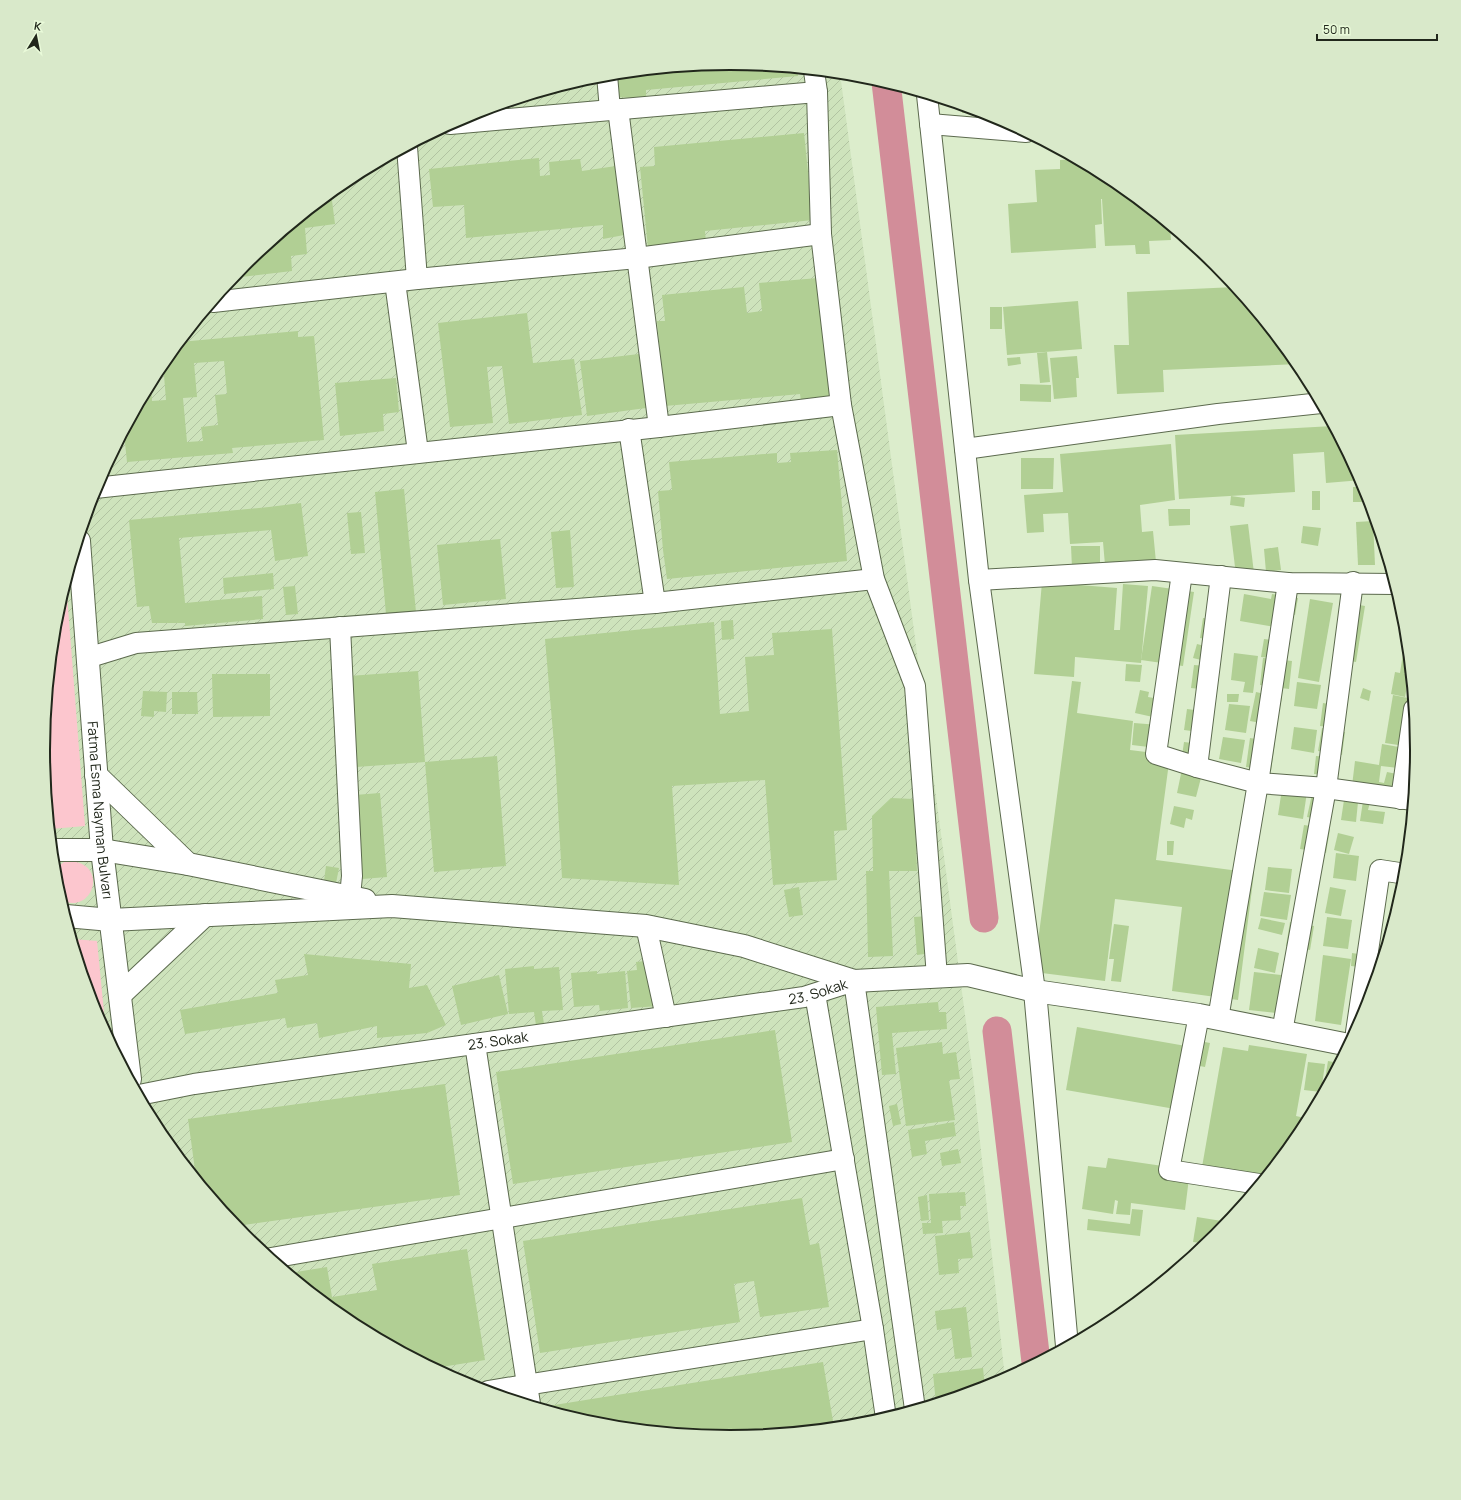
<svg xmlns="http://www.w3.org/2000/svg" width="1461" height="1500" font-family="Manrope,sans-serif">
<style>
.industrial{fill:url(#industrial-furrows)}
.grass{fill:#fcc6ce}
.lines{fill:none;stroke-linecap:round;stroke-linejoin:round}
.river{stroke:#d28d99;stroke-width:29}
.building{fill:#b1cf94;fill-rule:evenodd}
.minor-casing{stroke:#5c6a4e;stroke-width:22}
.major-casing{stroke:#5c6a4e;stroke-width:24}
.minor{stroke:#fff;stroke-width:20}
.major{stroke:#fff;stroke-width:22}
.labels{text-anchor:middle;stroke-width:3;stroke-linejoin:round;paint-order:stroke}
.street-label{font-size:14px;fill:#21271b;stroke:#e9fad9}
.rim{fill:none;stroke:#21271b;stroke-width:2}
</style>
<defs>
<pattern id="industrial-furrows" width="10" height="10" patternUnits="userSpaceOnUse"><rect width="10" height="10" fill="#cee3bc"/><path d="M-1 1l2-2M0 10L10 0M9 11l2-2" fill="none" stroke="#b1c3a1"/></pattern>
</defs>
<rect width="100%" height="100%" fill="#dcedcc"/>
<path class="industrial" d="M731 63 840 73 973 1075 1005 1379 993 1385 864 1424 730 1437 596 1424 467 1385 348 1322 244 1236 159 1132 95 1013 56 884 43 750 56 616 95 487 159 368 245 264 349 178 468 115 597 76Z"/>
<g class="grass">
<path d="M66 582 85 826 51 829 48 800 46 718 56 616Z"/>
<path d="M70 861C110 864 92 916 61 900L56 884 55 869 64 862Z"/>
<path d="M73 939 97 941 106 1033 95 1013Z"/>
</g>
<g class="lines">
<g class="river">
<path d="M886 82 984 918"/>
<path d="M997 1031 1036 1362"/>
</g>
</g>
<g class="building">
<path d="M731 63 797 69 798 76 646 90V99L618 97 617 74Z"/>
<path d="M963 105 987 113H962Z"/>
<path d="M804 133 813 220 705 231 706 243 648 248 640 167 655 166 654 147Z"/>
<path d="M539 158 540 176 550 175 549 162 580 159 582 171 616 166 629 227 624 235 603 239V225L466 238 464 205 433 207 429 169Z"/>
<path d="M1077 159 1113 178 1170 226 1171 240 1149 241 1150 254H1136L1135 245 1105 246 1102 199H1101L1102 224 1095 225 1096 248 1011 253 1008 204 1037 202 1035 170 1060 169V160Z"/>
<path d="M331 193 335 224 305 228 307 254 291 256 292 271 233 278 245 264Z"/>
<path d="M818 278 830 398 801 401 800 394 665 406 657 321H665L662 295 744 287 747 313 762 311 759 283Z"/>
<path d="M1235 287 1299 364 1163 370 1164 392 1117 394 1114 345H1129L1127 292Z"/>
<path d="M1078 301 1082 349 1007 355 1003 307Z"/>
<rect x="990" y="307" width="12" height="22"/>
<path d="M527 313 533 363 574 359 582 415 509 424 502 366 487 367 493 423 450 427 438 323Z"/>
<path d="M298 331V337L314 336 324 440 232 448 233 453 127 462 124 433 151 384 152 401 166 400 163 363 180 342ZM224 361 227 394 215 395 218 425 201 427 203 441 187 442 183 398 197 397 194 363Z"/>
<path d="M1047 352 1050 382 1040 383 1037 353Z"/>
<path d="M639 354 646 408 587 416 580 361Z"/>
<path d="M1077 356 1079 378H1076L1077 397 1054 399 1050 358Z"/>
<path d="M1020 357 1021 364 1008 366 1007 358Z"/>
<path d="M396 378 399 412 383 414 384 431 340 436 335 383Z"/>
<path d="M1020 384 1051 385V402L1020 401Z"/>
<path d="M1333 426 1362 480 1326 483 1324 452 1293 454 1295 492 1179 499 1175 435Z"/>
<path d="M1171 444 1175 500 1140 505 1142 532 1153 531 1156 562 1105 565 1103 542 1070 544 1068 513 1043 514 1044 532 1027 533 1024 495 1063 492 1060 454Z"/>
<path d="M837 450 847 561 667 579 663 550 658 491 672 490 669 462 777 453V463L791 462 790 453Z"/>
<path d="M1021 458H1054L1053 489H1021Z"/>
<path d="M1353 487H1366L1368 502H1353Z"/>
<path d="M404 489 416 612 386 614 375 492Z"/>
<rect x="1312" y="491" width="8" height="19"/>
<path d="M1231 496 1245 498 1244 507 1230 505Z"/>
<path d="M301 503 308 556 275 561 271 530 179 538 185 603 262 596 263 619 185 626V623H152L149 606 137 607 129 520 269 507Z"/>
<path d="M1168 509H1190V525L1169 526Z"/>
<path d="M361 512 365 553 351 554 347 513Z"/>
<path d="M1373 521 1375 565H1358L1356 522Z"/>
<path d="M1248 524 1254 573 1236 575 1230 526Z"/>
<path d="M1303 526 1321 528 1318 546 1301 543Z"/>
<path d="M570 530 574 587 556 588 551 532Z"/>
<path d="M500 539 506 599 443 605 437 545Z"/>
<path d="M1071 546H1100V567L1072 568Z"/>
<path d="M1278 547 1281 570 1266 572 1264 549Z"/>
<path d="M273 573 274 589 224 594 223 578Z"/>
<path d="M1042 582 1117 588 1114 630H1120L1123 584 1148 586 1141 663 1075 657 1074 677 1034 674Z"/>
<path d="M295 586 298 614 286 615 283 587Z"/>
<path d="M1152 586 1194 592 1183 666 1141 660Z"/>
<path d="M1244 594 1271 599 1272 594 1298 598 1295 615 1283 613 1280 628 1240 621Z"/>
<path d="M1310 599 1333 603 1319 682 1298 678Z"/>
<path d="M1343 602 1365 606 1356 662 1333 658Z"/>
<path d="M1404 616H1405L1407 643 1400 642Z"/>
<path d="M1203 618 1214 619 1211 640 1200 638Z"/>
<path d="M733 620 734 639 722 640 721 621Z"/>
<path d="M714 622 720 714 749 711 745 657 774 655 772 633 832 629 847 830 834 831 837 880 773 885 765 780 672 786 679 885 562 878 555 756 545 639Z"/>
<path d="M1264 639 1286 642 1283 660 1292 661 1289 689 1260 685 1263 658 1279 659 1261 657Z"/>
<path d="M1197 644 1216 649 1213 663 1193 658Z"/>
<path d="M1404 647 1408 648 1411 674 1403 673 1409 675 1405 697 1391 694 1395 672 1400 673Z"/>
<path d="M1234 653 1258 656 1253 693 1243 692 1245 682 1231 680Z"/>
<path d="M1126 664 1142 665 1140 682 1125 681Z"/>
<path d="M1194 665 1207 666 1200 689 1191 688Z"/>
<path d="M418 671 425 762 356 767 349 676Z"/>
<path d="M212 674H270V716L213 717Z"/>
<path d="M1072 681 1081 682 1077 713 1133 721 1130 750 1170 755 1156 860 1254 873 1238 1000 1172 991 1182 907 1115 899 1105 981 1034 972Z"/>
<path d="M1297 682 1321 685 1317 709 1294 706Z"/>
<path d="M1363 688 1371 691 1369 701 1360 698Z"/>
<path d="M1140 690 1149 692 1148 697 1166 700 1162 719 1135 713Z"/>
<path d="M143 691 167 692 166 712 154 711V717L141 716Z"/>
<path d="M172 692H197L198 714H172Z"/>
<path d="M1256 692 1282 698 1279 711 1269 709 1266 724 1250 721Z"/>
<path d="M1227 694H1239L1238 702H1227Z"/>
<path d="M1393 695 1413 699 1418 748 1385 743Z"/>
<path d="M1323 703 1340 706 1337 728 1320 726Z"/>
<path d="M1229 704 1250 706 1246 733 1225 730Z"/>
<path d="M1187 709 1210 712 1207 733 1184 730Z"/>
<path d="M1134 723 1159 725 1157 748 1132 745Z"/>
<path d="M1294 727 1317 730 1314 753 1291 749Z"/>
<path d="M1322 728 1345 732 1342 755 1318 751Z"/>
<path d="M1223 737 1245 740 1241 763 1219 759Z"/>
<path d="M1250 738 1275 742 1271 771 1246 767Z"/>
<path d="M1184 742 1209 745 1207 759 1182 756Z"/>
<path d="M1382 744 1410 749 1407 769 1381 766 1379 782 1384 783 1387 772 1402 775 1399 795 1352 786 1355 761 1379 765Z"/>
<path d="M497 756 506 866 434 872 425 762Z"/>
<path d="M1316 756 1332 757 1329 775 1314 774Z"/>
<path d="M1182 769 1202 774 1196 797 1177 793Z"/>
<path d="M1282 789 1307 792 1303 819 1278 815Z"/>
<path d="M380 793 387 877 362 879 355 795Z"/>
<path d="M1312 794 1328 797 1323 820 1307 817Z"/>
<path d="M891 798 914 799 917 871H889L893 956 868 957 866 871H873L872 816Z"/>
<path d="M1344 800 1358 802 1356 822 1341 820Z"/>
<path d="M1363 801 1370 802 1368 810 1385 812 1383 824 1360 821Z"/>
<path d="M1174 806 1194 810 1192 820 1186 818 1184 828 1170 824Z"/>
<path d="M1304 825 1330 829 1326 853 1300 849Z"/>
<path d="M1338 833 1354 837 1349 854 1334 850Z"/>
<path d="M1167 841H1174L1173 855H1167Z"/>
<path d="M1336 853 1359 856 1356 881 1333 878Z"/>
<path d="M326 866 339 868 336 883 324 881Z"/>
<path d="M1268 867 1292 869 1289 893 1265 890Z"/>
<path d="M799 887 803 915 789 917 784 890Z"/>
<path d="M1330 887 1346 890 1341 916 1325 913Z"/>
<path d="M1264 892 1291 895 1287 920 1260 916Z"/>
<path d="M929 916 932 953 917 955 914 917Z"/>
<path d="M1327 917 1352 920 1348 949 1323 946Z"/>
<path d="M1261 918 1285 923 1282 935 1258 929Z"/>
<path d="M1290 922 1314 926 1310 950 1286 946Z"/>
<path d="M1114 924 1129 926 1121 982 1111 981 1114 959H1109Z"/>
<path d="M1258 948 1279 953 1275 973 1254 968Z"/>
<path d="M1352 953 1378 957 1376 969 1351 966Z"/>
<path d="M304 954 411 964 409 988 427 985 446 1025 427 1033 377 1038V1026L319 1038 317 1023 287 1028 285 1018 185 1034 180 1010 278 993 275 980 308 975Z"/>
<path d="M1323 955 1351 959 1341 1025 1315 1021Z"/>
<path d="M654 960 658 1006 631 1008 627 971 637 970 636 962Z"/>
<path d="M534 966V969L559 967 563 1010 542 1011 544 1024 536 1025 534 1012 509 1014 505 969Z"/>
<path d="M597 971V974L625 971 628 1008 600 1011 599 1005 574 1007 571 973Z"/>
<path d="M1254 972 1281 975 1276 1013 1249 1010Z"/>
<path d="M499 975 508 1014 461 1025 452 986Z"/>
<path d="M938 1002 939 1012H946L947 1029 892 1033 896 1074 882 1075 876 1007Z"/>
<path d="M1077 1027 1186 1046 1175 1109 1066 1090Z"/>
<path d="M775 1030 792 1142 513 1184 496 1072Z"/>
<path d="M1189 1039 1210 1043 1205 1067 1184 1063Z"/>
<path d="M942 1042 943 1054 956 1052 960 1079 949 1080 955 1120 906 1126 896 1048Z"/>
<path d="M1249 1045 1307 1054 1296 1116 1309 1119 1302 1132 1265 1178 1202 1167 1223 1047 1248 1051Z"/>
<path d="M1328 1061 1339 1063 1323 1092Z"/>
<path d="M1308 1062 1325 1064 1321 1092 1304 1090Z"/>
<path d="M445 1084 460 1195 236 1226 196 1177 188 1119Z"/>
<path d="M897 1104 901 1124 893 1126 889 1106Z"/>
<path d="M954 1122 956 1136 925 1141 927 1154 912 1157 908 1130Z"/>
<path d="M958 1149 961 1163 942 1166 940 1153Z"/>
<path d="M1108 1158 1190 1170 1185 1210 1131 1203 1130 1215 1116 1214 1118 1201 1115 1200 1113 1214 1082 1209 1088 1166 1106 1168Z"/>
<path d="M965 1192 966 1206H960L961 1220 942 1221 943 1233 923 1234 922 1223H931L929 1194Z"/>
<path d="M927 1195 929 1220 921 1221 918 1197Z"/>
<path d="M802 1198 810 1245 819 1243 829 1307 760 1317 754 1281 734 1284 740 1322 540 1353 523 1241Z"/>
<path d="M1132 1209 1143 1210 1140 1236 1087 1230 1088 1219 1130 1224Z"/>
<path d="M1197 1217 1228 1222 1216 1236 1207 1244 1193 1242Z"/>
<path d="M970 1232 973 1258 958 1259 959 1273 939 1275 935 1236Z"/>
<path d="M467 1249 485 1360 435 1368 348 1322 290 1273 327 1267 332 1297 377 1290 372 1264Z"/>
<path d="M966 1307 972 1357 955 1359 951 1328 937 1330 935 1311Z"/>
<path d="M823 1362 834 1427 730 1437 596 1424 548 1410V1406Z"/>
<path d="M983 1368 985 1388 936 1403 933 1374Z"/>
</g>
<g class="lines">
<g class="minor-casing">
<g id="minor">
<path d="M814 71 817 92 821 234 841 405 874 579 915 686 937 977"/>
<path d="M607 75 610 110"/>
<path d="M927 95 979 580 1035 991"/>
<path d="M618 109 659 427"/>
<path d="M450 124 817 92"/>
<path d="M930 124 1026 132"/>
<path d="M407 147 417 279"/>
<path d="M395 282 418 452"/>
<path d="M213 302 417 279 637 258 821 234"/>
<path d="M629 429 655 603"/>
<path d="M965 449 1218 414 1321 403"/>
<path d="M95 488 659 427 841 405"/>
<path d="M1182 573 1156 754 1197 767 1258 783 1326 788 1413 800"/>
<path d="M979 580 1155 570 1288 583 1395 584"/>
<path d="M340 627 352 876 350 896"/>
<path d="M87 658 136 643 655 603 874 579"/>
<path d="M1197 767 1221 576"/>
<path d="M1401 799 1414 709"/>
<path d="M646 926 666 1017"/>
<path d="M815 994 873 1329 886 1418"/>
<path d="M1199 1015 1169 1170 1259 1184"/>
<path d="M1218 1019 1258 783 1288 583"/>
<path d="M1282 1032 1326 788 1353 582"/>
<path d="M1356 1032 1380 870 1406 874"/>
<path d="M475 1044 530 1404"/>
<path id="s1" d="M139 1095 194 1084 804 997 854 981 915 1409"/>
<path d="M271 1258 844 1159"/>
<path d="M488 1391 873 1329"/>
</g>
</g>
<g class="major-casing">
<g id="major">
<path id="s2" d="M79 541 102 850 130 1079"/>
<path d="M96 775 188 864"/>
<path d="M53 850H102L188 864 365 900"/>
<path d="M66 916 111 920 392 906 646 926 744 946 854 981 968 975 1035 991 1199 1015 1349 1045"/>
<path d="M1035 991 1067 1346"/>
<path d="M120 995 205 915"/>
</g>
</g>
<use href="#minor" class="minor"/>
<use href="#major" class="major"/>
</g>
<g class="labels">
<g class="street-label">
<text dy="5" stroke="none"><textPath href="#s2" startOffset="270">Fatma Esma Nayman Bulvarı</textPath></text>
<text dy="5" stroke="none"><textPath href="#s1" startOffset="687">23. Sokak</textPath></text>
<text dy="5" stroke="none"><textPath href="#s1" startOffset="363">23. Sokak</textPath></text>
</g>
</g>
<path d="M0 0H1461V1500H0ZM50 750a680 680 0 1 1 1360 0a680 680 0 1 1-1360 0Z" fill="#d9e9ca" fill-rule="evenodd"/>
<path class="rim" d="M50 750a680 680 0 1 1 1360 0a680 680 0 1 1-1360 0Z"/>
<g transform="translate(36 36) rotate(10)" stroke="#e9fad9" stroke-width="3" paint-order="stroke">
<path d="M0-3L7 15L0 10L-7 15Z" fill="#21271b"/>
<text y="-6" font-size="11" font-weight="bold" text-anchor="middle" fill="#21271b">K</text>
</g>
<path d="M1317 34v6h120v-6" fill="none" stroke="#21271b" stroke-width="2"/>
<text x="1323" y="34" font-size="12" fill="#21271b" stroke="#e9fad9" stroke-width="3" paint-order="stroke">50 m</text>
</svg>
